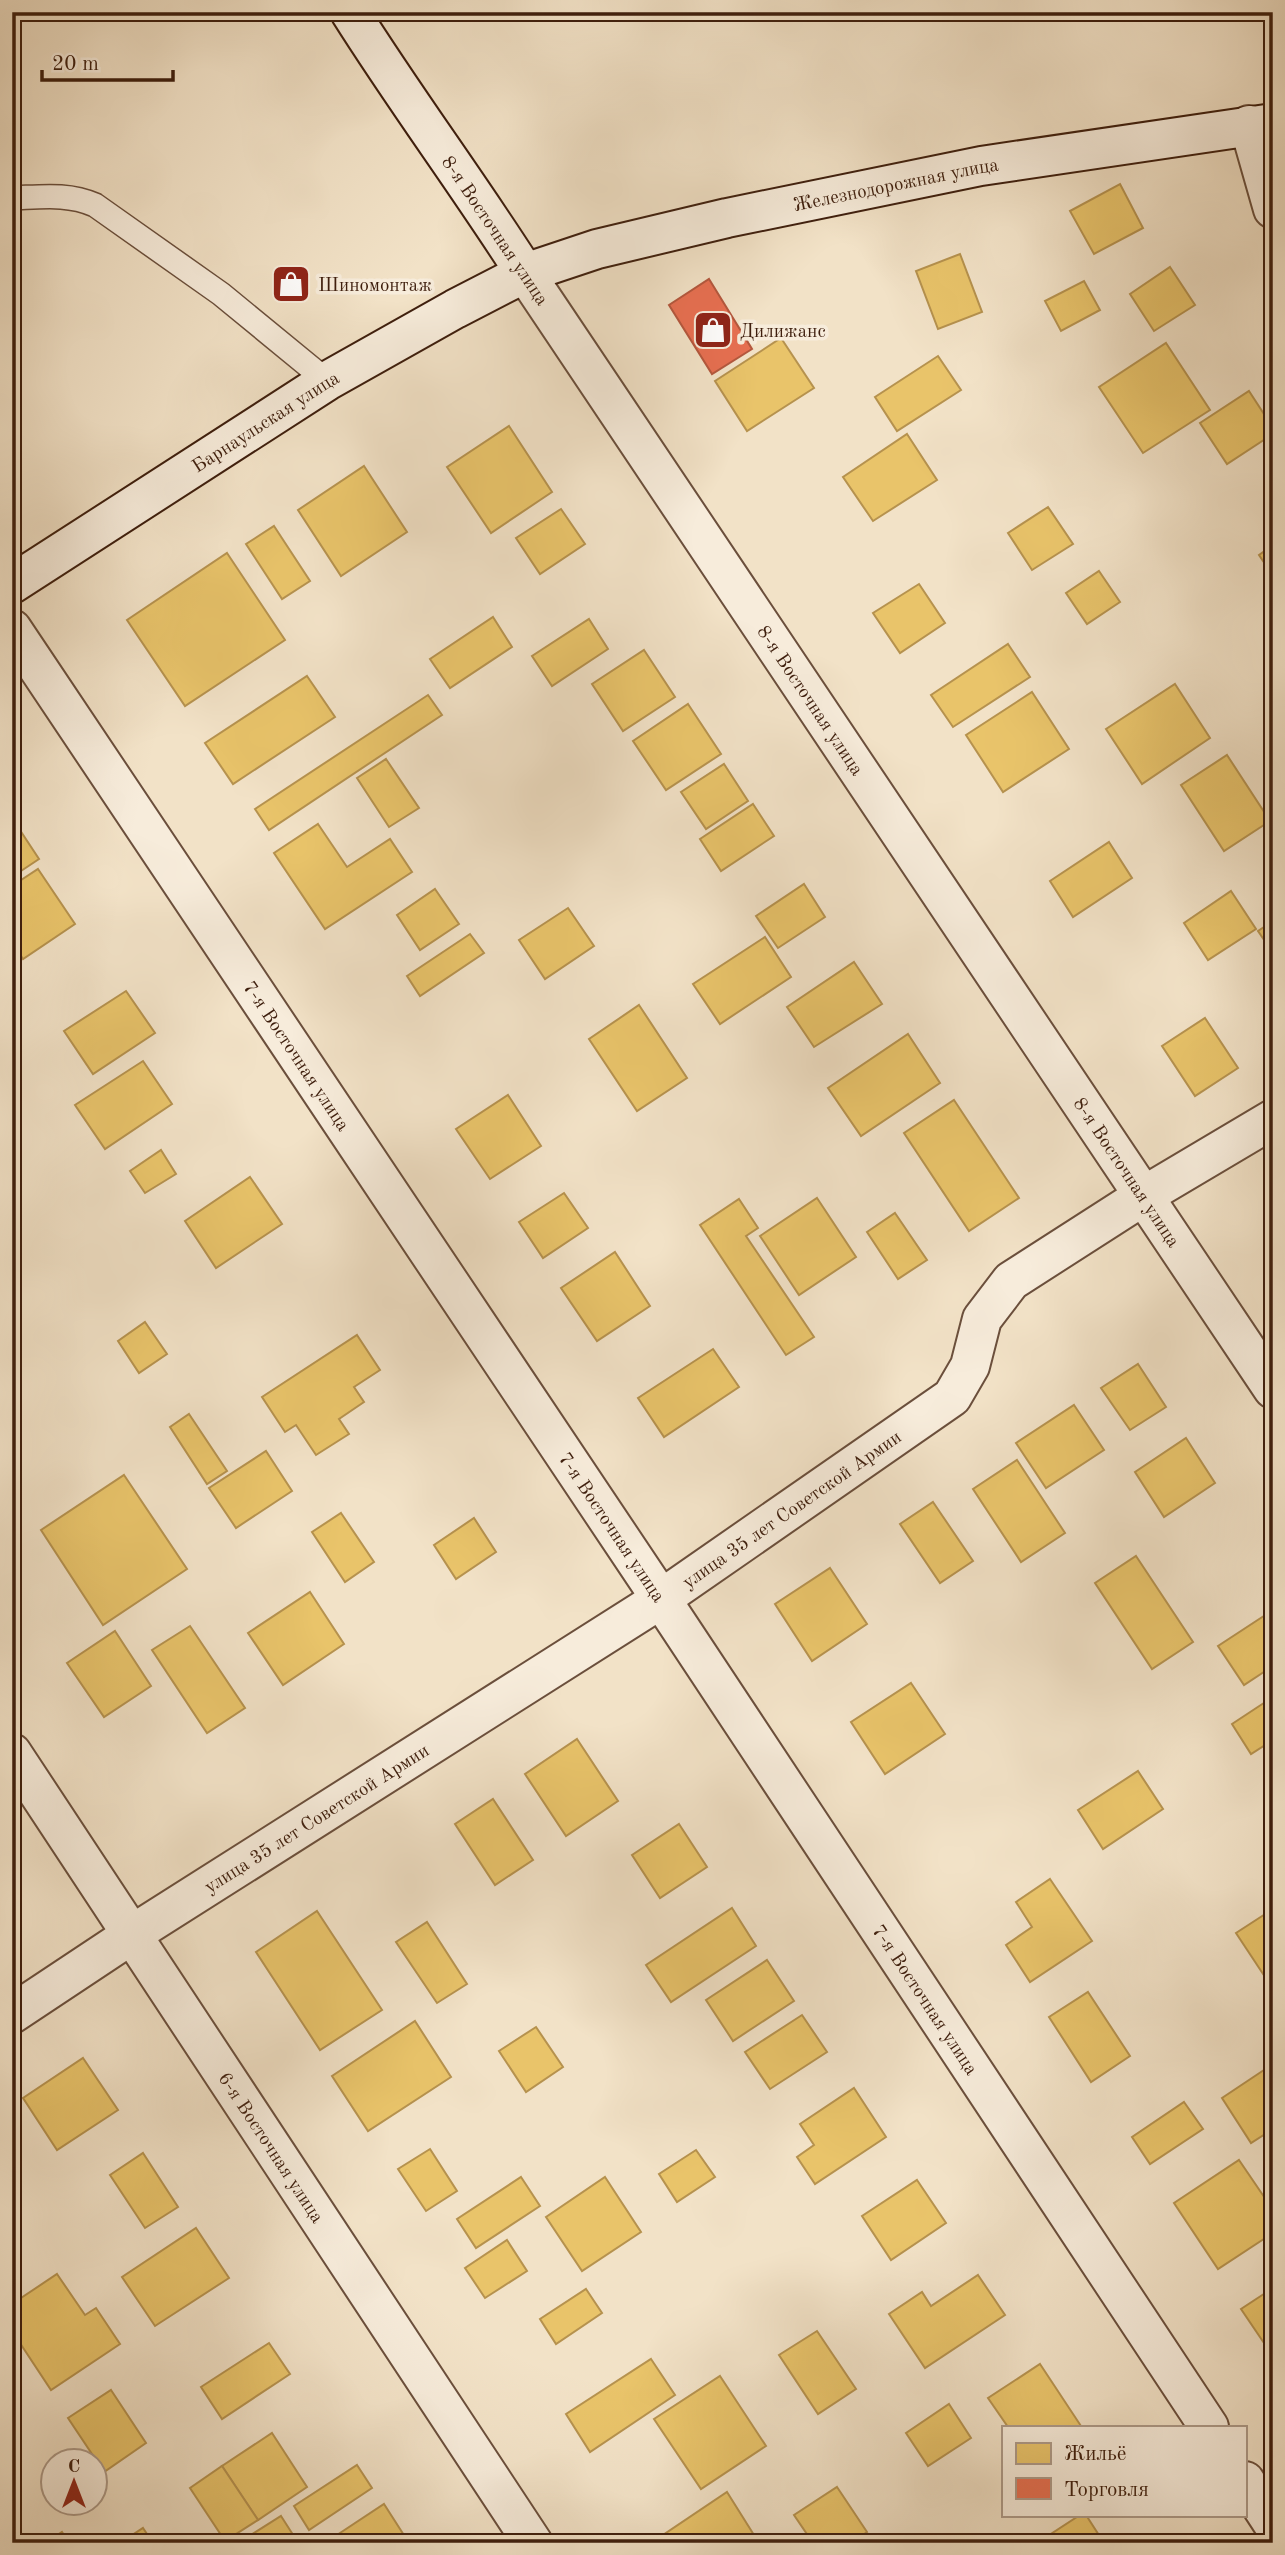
<svg xmlns="http://www.w3.org/2000/svg" width="1285" height="2555" font-family="'Old Standard TT',serif">
<style>
.homes{fill:#e9c46a;stroke:#b6924e;stroke-width:2}
.shops{fill:#e76f51;stroke:#b4573d;stroke-width:2}
.lines{fill:none;stroke-linecap:round;stroke-linejoin:round}
.service-casing{stroke:#6b4f3c;stroke-width:26}
.minor-casing{stroke:#6b4f3c;stroke-width:42}
.tertiary-casing{stroke:#6b4f3c;stroke-width:42}
.secondary-casing{stroke:#3e1e0d;stroke-width:42}
.service{stroke:#f7ecdb;stroke-width:23}
.minor{stroke:#f7ecdb;stroke-width:38}
.tertiary{stroke:#f7ecdb;stroke-width:38}
.secondary{stroke:#f7ecdb;stroke-width:38}
.labels{text-anchor:middle;stroke-width:7;stroke-linejoin:round;paint-order:stroke}
.street-label{font-size:19px;fill:#3e1e0d;stroke:#f7ecdb}
.poi-label{font-size:19px;fill:#3e1e0d;stroke:#f7ecdb;text-anchor:start}
</style>
<rect width="100%" height="100%" fill="#f2e2c7"/>
<filter id="stains"><feTurbulence type="fractalNoise" baseFrequency=".00286" numOctaves="4"/><feColorMatrix values="0 0 0 0 .2 0 0 0 0 .09 0 0 0 0 .02 0 0 0 .5 -.17"/></filter>
<radialGradient id="worn" r=".72"><stop offset=".6" stop-color="#630" stop-opacity="0"/><stop offset="1" stop-color="#630" stop-opacity=".3"/></radialGradient>
<g class="homes">
<path d="M1120 184 1143 228 1094 254 1070 211Z"/>
<path d="M960 254 982 312 938 329 916 271Z"/>
<path d="M1170 267 1195 305 1154 331 1130 294Z"/>
<path d="M1084 281 1100 310 1061 331 1045 301Z"/>
<path d="M781 338 814 388 747 431 715 381Z"/>
<path d="M1166 343 1210 410 1143 453 1099 387Z"/>
<path d="M938 356 961 390 897 431 875 397Z"/>
<path d="M1249 391 1273 428V434L1227 464 1200 423Z"/>
<path d="M509 426 552 492 491 533 447 467Z"/>
<path d="M907 434 937 480 873 521 843 477Z"/>
<path d="M364 466 407 532 341 576 298 510Z"/>
<path d="M1048 507 1073 544 1032 570 1008 533Z"/>
<path d="M561 509 585 544 540 574 516 538Z"/>
<path d="M274 526 310 581 282 599 246 544Z"/>
<path d="M1273 545V576L1259 555Z"/>
<path d="M227 553 285 640 185 706 127 620Z"/>
<path d="M1099 571 1120 602 1087 624 1066 593Z"/>
<path d="M919 584 945 623 900 653 873 613Z"/>
<path d="M493 617 512 647 450 688 430 659Z"/>
<path d="M589 619 608 649 552 686 532 656Z"/>
<path d="M1008 644 1030 677 953 727 931 695Z"/>
<path d="M644 650 675 697 623 731 592 684Z"/>
<path d="M307 676 335 717 233 784 205 743Z"/>
<path d="M1175 684 1210 738 1142 784 1106 729Z"/>
<path d="M1032 692 1069 749 1003 792 966 735Z"/>
<path d="M428 695 442 715 269 830 255 809Z"/>
<path d="M688 704 721 754 666 790 633 741Z"/>
<path d="M1227 755 1270 821 1224 851 1181 785Z"/>
<path d="M386 759 419 808 389 827 357 778Z"/>
<path d="M724 764 748 801 706 829 681 792Z"/>
<path d="M753 804 774 836 721 871 700 839Z"/>
<path d="M14 821 39 859 12 877V822Z"/>
<path d="M318 824 347 867 390 839 412 872 325 929 274 853Z"/>
<path d="M1109 842 1132 878 1073 917 1050 881Z"/>
<path d="M38 869 75 924 23 959 12 942V886Z"/>
<path d="M804 884 825 917 778 948 756 916Z"/>
<path d="M435 889 459 924 420 950 397 915Z"/>
<path d="M1231 891 1256 929 1208 960 1184 923Z"/>
<path d="M568 908 594 946 545 979 519 940Z"/>
<path d="M1273 921V953L1258 931Z"/>
<path d="M470 934 484 953 420 996 407 976Z"/>
<path d="M765 937 791 977 720 1024 693 984Z"/>
<path d="M854 962 882 1004 814 1047 787 1007Z"/>
<path d="M126 991 155 1033 93 1074 64 1031Z"/>
<path d="M639 1005 687 1078 637 1111 589 1039Z"/>
<path d="M1205 1018 1238 1068 1195 1096 1162 1046Z"/>
<path d="M908 1034 940 1083 861 1136 828 1088Z"/>
<path d="M143 1061 172 1104 105 1149 75 1105Z"/>
<path d="M508 1095 541 1146 490 1179 456 1129Z"/>
<path d="M954 1100 1019 1198 969 1231 904 1133Z"/>
<path d="M161 1150 176 1174 145 1193 130 1171Z"/>
<path d="M250 1177 282 1224 216 1268 185 1221Z"/>
<path d="M564 1193 588 1228 543 1258 519 1222Z"/>
<path d="M817 1198 856 1257 799 1295 760 1236Z"/>
<path d="M739 1199 758 1228 746 1236 814 1337 786 1355 700 1225Z"/>
<path d="M895 1213 927 1260 898 1279 867 1232Z"/>
<path d="M615 1252 650 1306 597 1341 561 1288Z"/>
<path d="M145 1322 167 1354 139 1373 118 1341Z"/>
<path d="M357 1335 380 1370 354 1387 364 1402 339 1419 349 1434 316 1455 296 1425 285 1432 262 1397Z"/>
<path d="M713 1349 739 1387 664 1437 638 1398Z"/>
<path d="M1138 1364 1166 1407 1130 1430 1101 1388Z"/>
<path d="M1074 1405 1104 1450 1046 1488 1016 1443Z"/>
<path d="M189 1414 227 1471 207 1484 170 1427Z"/>
<path d="M1186 1438 1215 1483 1164 1517 1135 1472Z"/>
<path d="M266 1451 292 1491 236 1528 209 1488Z"/>
<path d="M1017 1460 1065 1533 1021 1562 973 1489Z"/>
<path d="M124 1475 187 1569 103 1625 41 1530Z"/>
<path d="M933 1502 973 1561 940 1583 900 1524Z"/>
<path d="M341 1513 374 1562 345 1582 312 1532Z"/>
<path d="M474 1518 496 1552 456 1579 434 1545Z"/>
<path d="M1136 1556 1193 1642 1152 1669 1095 1583Z"/>
<path d="M830 1568 867 1624 812 1661 775 1604Z"/>
<path d="M310 1592 344 1644 283 1685 248 1633Z"/>
<path d="M1273 1610V1666L1244 1685 1218 1646Z"/>
<path d="M190 1626 245 1708 207 1733 152 1650Z"/>
<path d="M115 1631 151 1686 104 1717 67 1663Z"/>
<path d="M911 1683 945 1734 885 1774 851 1722Z"/>
<path d="M1273 1697V1740L1251 1754 1232 1724Z"/>
<path d="M577 1739 618 1801 566 1836 525 1774Z"/>
<path d="M1138 1771 1163 1809 1103 1849 1078 1810Z"/>
<path d="M493 1799 533 1860 495 1885 455 1824Z"/>
<path d="M679 1824 707 1867 660 1898 632 1855Z"/>
<path d="M1050 1879 1092 1941 1030 1982 1006 1945 1032 1927 1016 1902Z"/>
<path d="M732 1908 756 1946 671 2002 646 1965Z"/>
<path d="M1273 1909V1989L1236 1933Z"/>
<path d="M317 1911 382 2010 320 2050 256 1952Z"/>
<path d="M427 1922 467 1984 437 2003 396 1942Z"/>
<path d="M767 1960 794 2001 733 2041 706 2000Z"/>
<path d="M1088 1992 1130 2056 1091 2082 1049 2017Z"/>
<path d="M802 2015 827 2052 770 2089 745 2052Z"/>
<path d="M415 2021 451 2077 368 2131 332 2076Z"/>
<path d="M536 2027 563 2067 526 2092 499 2051Z"/>
<path d="M83 2058 118 2110 57 2150 23 2098Z"/>
<path d="M1273 2064V2129L1251 2143 1222 2098Z"/>
<path d="M854 2088 886 2137 815 2184 797 2157 814 2145 800 2124Z"/>
<path d="M1184 2102 1203 2129 1150 2164 1132 2137Z"/>
<path d="M430 2149 457 2191 426 2211 398 2169Z"/>
<path d="M696 2150 715 2177 677 2202 659 2174Z"/>
<path d="M143 2153 178 2207 145 2228 110 2175Z"/>
<path d="M1239 2160 1273 2210V2233L1218 2269 1174 2203Z"/>
<path d="M521 2177 540 2206 476 2248 457 2219Z"/>
<path d="M605 2177 641 2232 582 2271 546 2217Z"/>
<path d="M917 2180 946 2223 891 2260 862 2216Z"/>
<path d="M196 2228 229 2278 155 2326 122 2277Z"/>
<path d="M507 2240 527 2271 485 2298 465 2268Z"/>
<path d="M57 2274 85 2315 96 2308 120 2344 51 2390 12 2331V2304Z"/>
<path d="M978 2275 1005 2315 925 2368 889 2314 922 2292 931 2306Z"/>
<path d="M1273 2288V2342L1266 2346 1241 2309Z"/>
<path d="M586 2289 602 2313 556 2344 540 2319Z"/>
<path d="M817 2331 856 2389 818 2414 779 2355Z"/>
<path d="M269 2343 290 2374 222 2419 201 2387Z"/>
<path d="M651 2359 675 2395 590 2452 566 2414Z"/>
<path d="M1040 2364 1081 2426 1079 2427H1008L988 2398Z"/>
<path d="M720 2376 766 2446 701 2489 654 2419Z"/>
<path d="M111 2390 146 2443 104 2472 68 2418Z"/>
<path d="M949 2404 971 2438 928 2466 906 2433Z"/>
<path d="M272 2433 307 2487 258 2520 222 2466Z"/>
<path d="M357 2465 372 2488 309 2530 294 2506Z"/>
<path d="M222 2466 258 2520 225 2541 190 2488Z"/>
<path d="M837 2487 867 2532 852 2543H813L794 2515Z"/>
<path d="M727 2492 759 2543H651Z"/>
<path d="M384 2504 409 2543H342L337 2535Z"/>
<path d="M1080 2515H1086L1104 2543H1037Z"/>
<path d="M281 2516 297 2541 244 2543 243 2540Z"/>
<path d="M143 2528 153 2543H120Z"/>
<path d="M62 2532 70 2543H46Z"/>
</g>
<path class="shops" d="M709 279 752 349 712 374 669 305Z"/>
<g class="lines">
<g class="service-casing">
<path id="service" d="M12 198C41 197 68 193 95 205L221 294 327 381"/>
</g>
<g class="minor-casing">
<g id="minor">
<path d="M1249 125 1273 209"/>
<path id="s1" d="M12 629 661 1599 1209 2427"/>
<path id="s2" d="M12 1753 533 2543"/>
<path id="s3" d="M12 2014 131 1935 661 1599 952 1397 970 1366 982 1319 1011 1281 1145 1195 1273 1119"/>
<path d="M1245 2481 1273 2524"/>
</g>
</g>
<g class="tertiary-casing">
<g id="tertiary">
<path id="s4" d="M525 273 1273 1389"/>
</g>
</g>
<g class="secondary-casing">
<g id="secondary">
<path d="M350 12C406 101 469 185 525 273"/>
<path id="s5" d="M12 584 327 381 455 309 525 273 597 249 727 218 981 166 1273 123"/>
</g>
</g>
<use href="#service" class="service"/>
<use href="#minor" class="minor"/>
<use href="#tertiary" class="tertiary"/>
<use href="#secondary" class="secondary"/>
</g>
<defs>
<g id="shop-square" transform="scale(2.0125)"><rect x="-9" y="-9" width="18" height="18" rx="4" fill="#8f2418" stroke="#f7ecdb"/><path d="M-5-2.5h2.3a2.7 3.5 0 0 1 5.4 0H5L5.5 6h-11ZM-1.5-2.5h3a1.5 2.3 0 0 0-3 0Z" fill="#fff"/></g>
</defs>
<g fill-rule="evenodd">
<use href="#shop-square" x="291" y="284"/>
<use href="#shop-square" x="713" y="330"/>
</g>
<g class="labels">
<g class="street-label">
<text dy="7" stroke="none"><textPath href="#s5" startOffset="982">Железнодорожная улица</textPath></text>
<text transform="translate(496 230) rotate(56)" y="7">8-я Восточная улица</text>
<text dy="7" stroke="none"><textPath href="#s5" startOffset="301">Барнаульская улица</textPath></text>
<text dy="7" stroke="none"><textPath href="#s4" startOffset="514">8-я Восточная улица</textPath></text>
<text dy="7" stroke="none"><textPath href="#s1" startOffset="513">7-я Восточная улица</textPath></text>
<text dy="7" stroke="none"><textPath href="#s4" startOffset="1082">8-я Восточная улица</textPath></text>
<text dy="7" stroke="none"><textPath href="#s3" startOffset="929">улица 35 лет Советской Армии</textPath></text>
<text dy="7" stroke="none"><textPath href="#s1" startOffset="1080">7-я Восточная улица</textPath></text>
<text dy="7" stroke="none"><textPath href="#s3" startOffset="362">улица 35 лет Советской Армии</textPath></text>
<text dy="7" stroke="none"><textPath href="#s1" startOffset="1647">7-я Восточная улица</textPath></text>
<text dy="7" stroke="none"><textPath href="#s2" startOffset="472">6-я Восточная улица</textPath></text>
</g>
<g class="poi-label">
<text x="318" y="291">Шиномонтаж</text>
<text x="740" y="337">Дилижанс</text>
</g>
</g>
<rect width="1285" height="2555" fill="none" stroke="#f2e2c7" stroke-width="42"/>
<rect x="14" y="14" width="1257" height="2527" fill="none" stroke="#3e1e0d" stroke-width="3.5"/>
<rect x="21" y="21" width="1243" height="2513" fill="none" stroke="#3e1e0d" stroke-width="2"/>
<rect x="1002" y="2426" width="245" height="91" fill="#f7ecdb" stroke="#ad9a89" stroke-width="2"/>
<rect x="1016" y="2443" width="35" height="21" fill="#e9c46a" stroke="#ad9a89" stroke-width="2"/>
<text x="1064" y="2460" font-size="21" fill="#3e1e0d">Жильё</text>
<rect x="1016" y="2478" width="35" height="21" fill="#e76f51" stroke="#ad9a89" stroke-width="2"/>
<text x="1064" y="2496" font-size="21" fill="#3e1e0d">Торговля</text>
<g transform="translate(74 2482)"><circle r="33" fill="#f7ecdb" stroke="#ad9a89" stroke-width="2"/>
<path d="M0-5L12 26L0 18L-12 26Z" fill="#8f2418"/>
<text y="-10" font-size="19" font-weight="bold" text-anchor="middle" fill="#3e1e0d">С</text>
</g>
<path d="M42 70v10h131v-10" fill="none" stroke="#3e1e0d" stroke-width="3.5"/>
<text x="52" y="70" font-size="21" fill="#3e1e0d" stroke="#f7ecdb" stroke-width="5" paint-order="stroke">20 m</text>
<rect width="100%" height="100%" filter="url(#stains)"/>
<rect width="100%" height="100%" fill="url(#worn)"/>
</svg>
